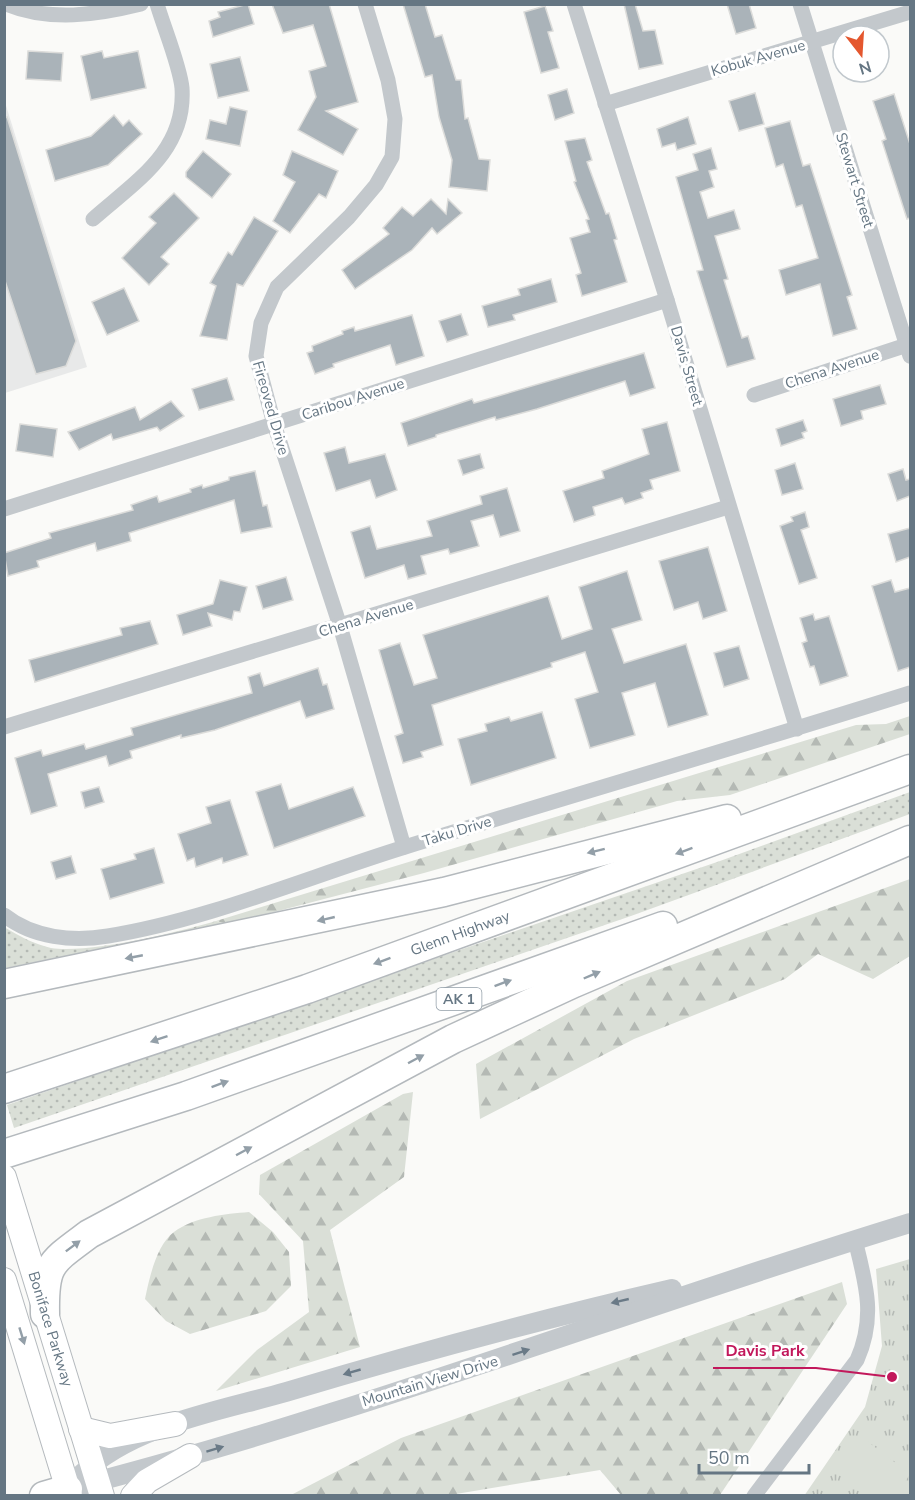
<svg xmlns="http://www.w3.org/2000/svg" width="915" height="1500" font-family="'Nunito Sans',sans-serif">
<style>
.built{fill:#e8e9e9}
.grass{fill:url(#grass-dots)}
.forest{fill:url(#forest-firs)}
.park{fill:url(#park-tufts)}
.garden{fill:#dadfd7}
.building{fill:#aab3b9;stroke:#dcdcda;stroke-width:1.5}
.lines{fill:none;stroke-linecap:round;stroke-linejoin:round}
.primary-casing{stroke:#b5babe;stroke-width:26}
.motorway-casing{stroke:#b4b9bd;stroke-width:31}
.minor{stroke:#c3c8cc;stroke-width:15}
.tertiary{stroke:#c3c8cc;stroke-width:20}
.primary{stroke:#fff;stroke-width:24}
.motorway{stroke:#fff;stroke-width:28}
.oneway{fill:#939fa8}
.oneway2{fill:#6a7a87}
.labels{text-anchor:middle;stroke-width:6;stroke-linejoin:round;paint-order:stroke}
.shield{fill:#fff;stroke:#939fa8;stroke-width:1.5}
.shield-label{font-size:14px;font-weight:bold;fill:#657683}
.street-label{font-size:15px;fill:#657683;stroke:#fff}
.leader{fill:none;stroke:#c2185b;stroke-width:2}
.callout-dot{fill:#c2185b;stroke:#fff;stroke-width:2}
.callout-label{font-size:16px;text-anchor:middle;font-weight:bold;fill:#c2185b;stroke:#fff;stroke-width:6;stroke-linejoin:round;paint-order:stroke}
</style>
<defs>
<pattern id="grass-dots" width="8" height="8" patternUnits="userSpaceOnUse" patternTransform="scale(1.5)"><rect width="8" height="8" fill="#dadfd7"/><path d="M2 2h.1M6 6h.1" fill="none" stroke="#b4b9b4" stroke-width="1.8" stroke-linecap="round"/></pattern>
<pattern id="forest-firs" width="22" height="20" patternUnits="userSpaceOnUse" patternTransform="scale(1.5)"><rect width="22" height="20" fill="#dadfd7"/><path d="M5 1l3.5 6h-7zM16 11l3.5 6h-7z" fill="#b4b9b4"/></pattern>
<pattern id="park-tufts" width="24" height="20" patternUnits="userSpaceOnUse" patternTransform="scale(1.5)"><rect width="24" height="20" fill="#dadfd7"/><path d="M3 7l-1-3M5 7V3M7 7l1-3M15 17l-1-3M17 17v-4M19 17l1-3" fill="none" stroke="#b4b9b4"/></pattern>
</defs>
<rect width="100%" height="100%" fill="#fafaf8"/>
<path class="built" d="M4 99 87 367 5 393Z"/>
<g class="grass">
<path d="M910 792V814L631 916 14 1128 7 1105 720 861Z"/>
<path d="M216 921 228 924 5 968 4 927C19 936 34 944 51 948 89 954 178 932 216 921Z"/>
</g>
<g class="forest">
<path d="M910 716V734L730 795 677 801 424 873 228 924 216 921 856 725 886 724Z"/>
<path d="M910 879V956L873 979 818 954 785 979 634 1039 480 1119 476 1064 627 981Z"/>
<path d="M413 1092 404 1177 330 1230 360 1347 216 1391 257 1350 309 1312 303 1241 259 1194 260 1175 403 1094Z"/>
<path d="M249 1212 273 1232 289 1252 291 1286 266 1311 190 1334 166 1321 145 1299C149 1280 156 1245 174 1232 194 1217 225 1214 249 1212Z"/>
<path d="M842 1282 847 1304 720 1495H621L600 1470 450 1495H291L401 1438Z"/>
</g>
<path class="park" d="M910 1259V1495L804 1496 865 1407 882 1346 876 1269Z"/>
<path class="garden" d="M863 1438 910 1474 897 1495H870L838 1471Z"/>
<g class="building">
<path d="M248 4 254 24 213 37 209 21 220 17 218 12Z"/>
<path d="M272 4H329L358 102 326 111 358 129 343 155 298 130 316 97 309 71 326 66 313 25 283 33Z"/>
<path d="M403 4H425L435 37 442 35 456 80H461L465 119 468 118 479 159 490 160 487 191 449 187 452 160 439 117 432 75 425 77Z"/>
<path d="M624 4H635L643 31 655 30 663 64 639 69Z"/>
<path d="M727 4H749L756 28 736 34Z"/>
<path d="M545 6 553 31 548 32 559 68 541 73 524 12Z"/>
<path d="M28 51 63 53 61 81 26 79Z"/>
<path d="M102 51 104 58 138 51 146 88 91 100 81 56Z"/>
<path d="M240 57 249 91 218 98 210 64Z"/>
<path d="M567 89 574 113 555 120 548 95Z"/>
<path d="M755 93 764 124 739 131 729 101Z"/>
<path d="M894 94 910 144V218L907 219 882 141 886 139 873 101Z"/>
<path d="M230 107 247 111 240 146 206 139 210 120 226 124Z"/>
<path d="M114 115 123 126 129 120 142 134 108 165 55 181 46 150 91 136Z"/>
<path d="M7 117 76 341 66 366 36 374 4 278V118Z"/>
<path d="M688 117 696 144 677 150 675 143 662 147 657 129Z"/>
<path d="M790 121 803 166 810 164 852 295 847 297 857 329 833 336 820 284 786 295 779 270 818 258 802 205 796 207 783 164 776 167 765 128Z"/>
<path d="M585 138 592 160 587 162 606 214 609 213 617 239 614 240 627 282 582 296 576 275 581 273 570 238 590 232 586 220 589 219 574 182 576 181 565 141Z"/>
<path d="M711 148 717 169 709 171 714 187 700 192 708 218 734 210 740 229 715 236 728 279 724 280 742 338 748 336 755 359 727 367 697 271 703 270 676 177 698 170 693 154Z"/>
<path d="M203 151 231 174 212 198 186 177V172Z"/>
<path d="M292 151 338 171 326 198 319 194 290 233 273 221 295 182 283 175Z"/>
<path d="M174 193 199 218 161 257 169 264 149 285 122 258 156 223 149 217Z"/>
<path d="M431 199 446 214 448 199 462 213 437 234 432 228 412 250 355 289 342 270 389 234 383 228 402 207 413 216Z"/>
<path d="M254 217 278 231 243 286 237 284 227 340 200 336 216 286 210 283 228 252 232 255Z"/>
<path d="M551 279 557 302 513 315 515 320 488 327 482 306 520 295 518 289Z"/>
<path d="M124 288 139 321 107 335 92 302Z"/>
<path d="M461 314 468 335 447 342 439 321Z"/>
<path d="M412 315 424 356 396 365 390 345 333 364 334 367 315 374 307 353 313 351 312 346 343 334 342 331 354 327 355 331Z"/>
<path d="M644 353 655 388 630 396 625 381 537 409 496 420 495 417 436 435V437L408 446 401 423 472 399 474 403Z"/>
<path d="M227 378 234 400 199 410 192 389Z"/>
<path d="M880 385 886 404 861 411 863 419 841 426 833 399Z"/>
<path d="M171 401 184 416 160 431 157 427 113 440 111 434 79 450 68 432 135 407 140 420Z"/>
<path d="M803 420 807 431 802 433 804 438 781 446 776 429Z"/>
<path d="M667 422 680 471 650 480 653 489 641 493 643 498 625 504 622 498 593 507 595 515 574 522 563 491 604 478 602 471 649 454 642 429Z"/>
<path d="M20 424 57 429 53 457 16 451Z"/>
<path d="M345 447 349 463 385 454 397 490 376 498 370 480 336 491 324 453Z"/>
<path d="M480 454 484 468 463 475 458 460Z"/>
<path d="M795 463 803 489 782 495 775 470Z"/>
<path d="M903 469 906 480 910 479V496L897 501 888 474Z"/>
<path d="M255 471 263 506 267 505 272 527 241 533 234 500 129 533 131 541 97 551 95 543 37 561 39 567 8 576 4 553 51 538 49 533 133 510 131 505 157 496 159 502 191 492 190 489 202 485 203 488 229 480V477Z"/>
<path d="M507 488 520 531 500 537 493 515 471 521 479 546 450 554 448 549 421 556 426 574 408 579 404 565 365 578 351 532 370 526 377 549 432 536 427 521 482 504 480 496Z"/>
<path d="M805 512 809 527 801 530 817 578 799 584 780 526 793 521 791 517Z"/>
<path d="M910 528V557L896 562 888 534Z"/>
<path d="M708 547 727 611 703 619 698 602 674 610 659 561Z"/>
<path d="M627 571 642 620 612 629 624 663 686 644 708 715 668 727 655 683 622 693 635 735 590 748 575 699 598 692 585 652 551 663 552 667 432 705 443 745 421 752 423 757 403 763 395 736 403 733 379 650 400 643 414 685 437 678 423 635 548 596 562 639 592 629 579 587Z"/>
<path d="M286 577 293 600 263 609 256 586Z"/>
<path d="M220 580 247 587 240 612 234 611 232 620 208 613 212 626 183 635 177 615 213 604Z"/>
<path d="M891 580 895 592 910 588V667L898 671 872 586Z"/>
<path d="M813 614 815 620 829 616 848 676 820 685 814 666 810 667 802 643 807 641 800 618Z"/>
<path d="M150 621 158 644 35 682 29 660 122 635 120 628Z"/>
<path d="M739 646 749 679 724 687 714 653Z"/>
<path d="M318 668 323 685 327 684 334 709 306 718 300 701 215 730 181 738V735L130 751 132 758 109 766 106 756 48 774 57 806 31 814 15 758 41 750 43 756 84 744 86 749 133 735 131 728 252 693 248 677 260 673 264 686Z"/>
<path d="M542 712 556 758 471 785 458 739 487 731 485 724 509 717 511 721Z"/>
<path d="M281 784 289 809 353 787 365 816 274 848 256 792Z"/>
<path d="M99 787 104 802 85 808 81 792Z"/>
<path d="M230 800 248 855 223 863 222 858 196 867 194 858 187 861 178 834 211 823 206 807Z"/>
<path d="M154 848 164 883 110 899 101 869 136 859 134 854Z"/>
<path d="M71 856 76 873 56 879 51 862Z"/>
</g>
<g class="lines">
<g class="primary-casing">
<g id="primary">
<path id="s1" d="M4 1177 102 1496"/>
<path d="M4 1280 70 1496"/>
<path d="M81 1429 110 1436 175 1424"/>
<path d="M133 1496 147 1481 190 1456"/>
</g>
</g>
<g class="motorway-casing">
<g id="motorway">
<path d="M4 984 444 892 727 819"/>
<path id="s2" d="M4 1089 307 989 910 769"/>
<path d="M4 1154 186 1096 663 926"/>
<path d="M45 1314C44 1264 50 1263 89 1234L453 1039 574 983 910 840"/>
<path d="M44 1496 68 1489"/>
</g>
</g>
<g class="minor">
<path d="M6 4C50 22 97 15 141 4"/>
<path d="M365 4 388 80 395 119 392 157 376 185 349 217 277 287 261 323 256 356 274 424 340 626 404 847"/>
<path d="M574 4 667 300 797 729"/>
<path d="M800 4 910 356"/>
<path d="M605 104 910 12"/>
<path d="M93 219C136 181 186 151 182 88 180 66 164 28 157 4"/>
<path d="M754 395 910 344"/>
<path d="M4 509 667 300"/>
<path d="M4 727 728 507"/>
<path d="M4 915C33 938 73 942 108 936 207 920 308 877 405 847 573 795 742 746 910 693"/>
<path d="M754 1496 857 1360C876 1317 866 1284 855 1240"/>
</g>
<g class="tertiary">
<path d="M82 1474C132 1425 220 1411 286 1392 413 1354 542 1319 672 1289"/>
<path d="M68 1489C354 1416 629 1309 910 1223"/>
</g>
<use href="#primary" class="primary"/>
<use href="#motorway" class="motorway"/>
</g>
<defs><path id="oneway-solid" d="M-6-.8H1V-3.2L6.5 0L1 3.2V.8H-6Z" transform="scale(1.5)"/></defs>
<g class="oneway">
<use href="#oneway-solid" transform="translate(596 851) rotate(166)"/>
<use href="#oneway-solid" transform="translate(684 851) rotate(160)"/>
<use href="#oneway-solid" transform="translate(326 919) rotate(167)"/>
<use href="#oneway-solid" transform="translate(134 957) rotate(169)"/>
<use href="#oneway-solid" transform="translate(382 961) rotate(160)"/>
<use href="#oneway-solid" transform="translate(592 975) rotate(-23)"/>
<use href="#oneway-solid" transform="translate(503 983) rotate(-20)"/>
<use href="#oneway-solid" transform="translate(159 1039) rotate(161)"/>
<use href="#oneway-solid" transform="translate(416 1059) rotate(-28)"/>
<use href="#oneway-solid" transform="translate(220 1084) rotate(-20)"/>
<use href="#oneway-solid" transform="translate(244 1151) rotate(-28)"/>
<use href="#oneway-solid" transform="translate(73 1246) rotate(-37)"/>
<use href="#oneway-solid" transform="translate(22 1336) rotate(73)"/>
</g>
<g class="oneway2">
<use href="#oneway-solid" transform="translate(620 1301) rotate(167)"/>
<use href="#oneway-solid" transform="translate(521 1352) rotate(-18)"/>
<use href="#oneway-solid" transform="translate(352 1372) rotate(164)"/>
<use href="#oneway-solid" transform="translate(215 1449) rotate(-17)"/>
</g>
<g class="labels">
<rect class="shield" x="436.5" y="988" width="45" height="22" rx="4.5"/>
<g class="shield-label">
<text x="459" y="1004">AK 1</text>
</g>
<g class="street-label">
<text transform="translate(758 58) rotate(-16)" y="5">Kobuk Avenue</text>
<text transform="translate(855 180) rotate(73)" y="5">Stewart Street</text>
<text transform="translate(687 366) rotate(74)" y="5">Davis Street</text>
<text transform="translate(832 369) rotate(-18)" y="5">Chena Avenue</text>
<text transform="translate(353 399) rotate(-18)" y="5">Caribou Avenue</text>
<text transform="translate(271 408) rotate(74)" y="5">Fireoved Drive</text>
<text transform="translate(366 618) rotate(-17)" y="5">Chena Avenue</text>
<text transform="translate(457 831) rotate(-17)" y="5">Taku Drive</text>
<text dy="5" stroke="none"><textPath href="#s2" startOffset="482">Glenn Highway</textPath></text>
<text dy="5" stroke="none"><textPath href="#s1" startOffset="159">Boniface Parkway</textPath></text>
<text transform="translate(430 1381) rotate(-17)" y="5">Mountain View Drive</text>
</g>
</g>
<path class="leader" d="M892 1377L816 1368H713"/>
<circle class="callout-dot" cx="892" cy="1377" r="6"/>
<g class="callout-label">
<text x="765" y="1356">Davis Park</text>
</g>
<rect width="915" height="1500" fill="none" stroke="#657683" stroke-width="12"/>
<g transform="translate(861 54) rotate(163)"><circle r="28" fill="#ffffff" stroke="#c1c8cd" stroke-width="1.5"/>
<path d="M0-4.5L10 22L0 15L-10 22Z" fill="#e4572e"/>
<text y="-9" font-size="16" font-weight="bold" text-anchor="middle" fill="#657683">N</text>
</g>
<path d="M699 1464v9h110v-9" fill="none" stroke="#657683" stroke-width="3"/>
<text x="708" y="1464" font-size="18" fill="#657683" stroke="#ffffff" stroke-width="4.5" paint-order="stroke">50 m</text>
</svg>
